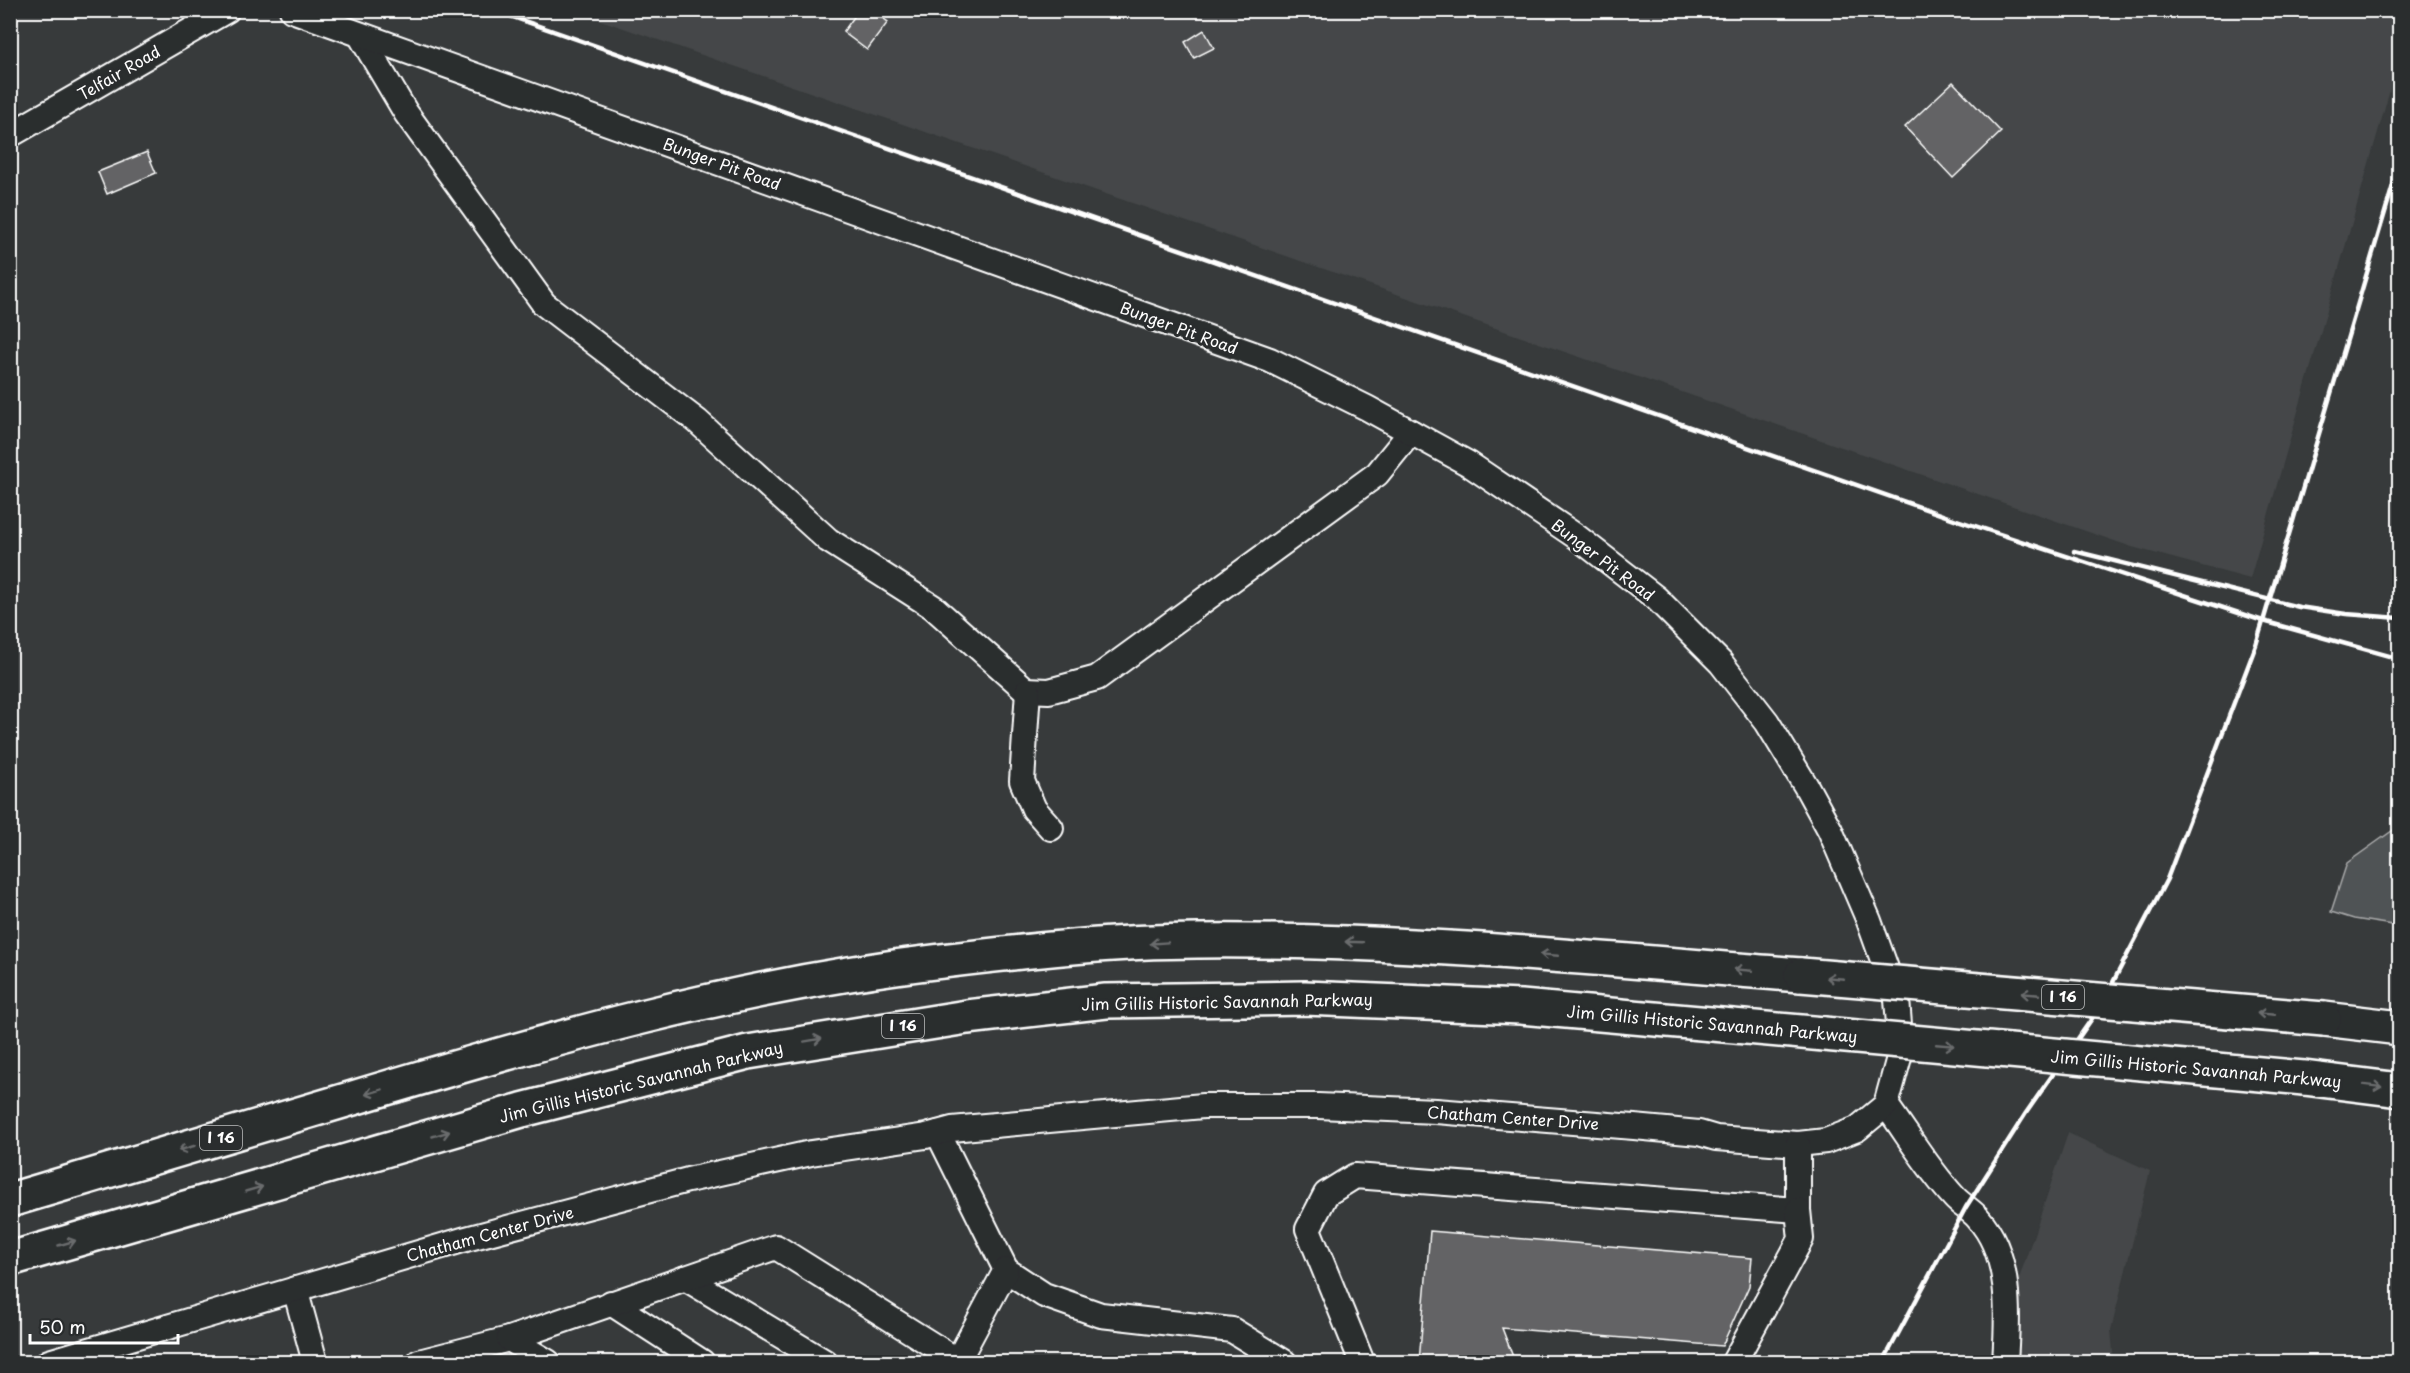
<svg xmlns="http://www.w3.org/2000/svg" width="2410" height="1373" font-family="'Playpen Sans',sans-serif">
<style>
.built{fill:#444748}
.green{fill:#505354;stroke:#a8a9aa;stroke-width:1.5}
.building{fill:#636465;stroke:#fff;stroke-width:1.5}
.lines{fill:none;stroke-linecap:round;stroke-linejoin:round}
.minor-casing{stroke:#fff;stroke-width:28}
.highway-casing{stroke:#fff;stroke-width:38}
.minor{stroke:#2a2d2e;stroke-width:24}
.highway{stroke:#2a2d2e;stroke-width:33}
.rail{stroke:#fff;stroke-width:4.5}
.highway-bridge-casing{stroke:#fff;stroke-width:38;stroke-linecap:butt}
.highway-bridge{stroke:#2a2d2e;stroke-width:33}
.oneway{stroke:#6a6c6d}
.labels{text-anchor:middle;stroke-width:6;stroke-linejoin:round;paint-order:stroke}
.shield{fill:#2a2d2e;stroke:#bfc0c0;stroke-width:1.5}
.shield-label{font-size:15px;font-weight:bold;fill:#fff}
.street-label{font-size:16px;fill:#fff;stroke:#2a2d2e}
</style>
<rect width="100%" height="100%" fill="#373a3b"/>
<filter id="ink" filterUnits="userSpaceOnUse"><feTurbulence type="fractalNoise" baseFrequency=".0167" numOctaves="2"/><feDisplacementMap in="SourceGraphic" scale="12" xChannelSelector="R" yChannelSelector="G"/><feConvolveMatrix kernelMatrix="1 2 1 2 8 2 1 2 1" color-interpolation-filters="sRGB"/></filter>
<g filter="url(#ink)">
<g class="built">
<path d="M2399 10 2400 55 2250 579 2132 547 574 11Z"/>
<path d="M2068 1133 2150 1171 2111 1330 2114 1362H1991Z"/>
</g>
<path class="green" d="M2399 826V926L2354 919 2331 912 2347 863Z"/>
<g class="building">
<path d="M859 10H872L888 22 867 50 843 32Z"/>
<path d="M1204 30 1214 48 1194 58 1185 42Z"/>
<path d="M1953 82 2001 132 1953 178 1905 127Z"/>
<path d="M147 152 156 173 107 194 98 172Z"/>
<path d="M1430 1231 1752 1258 1749 1286 1722 1346 1502 1328 1515 1362H1419Z"/>
</g>
<g class="lines">
<g class="minor-casing">
<g id="minor">
<path d="M360 35 406 113 544 304 697 421 828 540 933 607 1026 690 1049 691 1097 678 1377 474 1411 432"/>
<path d="M10 135 227 10"/>
<path d="M1028 690 1022 781 1034 809 1051 828"/>
<path d="M1886 1105C1908 1135 1928 1169 1954 1197 1961 1205 1971 1210 1978 1218 2012 1256 2008 1315 2005 1362"/>
<path d="M938 1133 1006 1270 1044 1295 1101 1315 1232 1330 1284 1362"/>
<path d="M685 1278 825 1362"/>
<path d="M295 1289 315 1362"/>
<path d="M611 1303 702 1362"/>
<path d="M49 1362 466 1239 688 1180 811 1153 926 1136 952 1129 1203 1106H1318L1436 1111 1634 1127 1699 1133 1716 1138 1798 1144 1826 1141 1857 1129 1886 1105 1901 1050 1897 999 1869 921 1830 830 1806 786 1767 722 1721 663 1656 598 1577 537 1469 464 1367 408 1270 360 292 10"/>
<path d="M419 1362 509 1339"/>
<path d="M548 1362 509 1339 776 1247 958 1361"/>
<path d="M957 1362 1006 1270"/>
<path d="M1362 1362 1308 1229 1326 1194 1355 1176 1798 1210V1144"/>
<path d="M1734 1362 1801 1239 1798 1210"/>
</g>
</g>
<g class="highway-casing">
<g id="highway">
<path d="M2324 1019 2400 1028"/>
<path d="M2304 1078 2400 1090"/>
<path d="M10 1200C125 1166 239 1132 353 1098 546 1040 741 984 942 961 1026 951 1113 941 1198 941 1400 939 1600 959 1801 975"/>
<path d="M10 1259 522 1110 748 1052 967 1017 1106 1001 1305 998 1521 1007 1824 1034"/>
</g>
</g>
<use href="#minor" class="minor"/>
<use href="#highway" class="highway"/>
<g class="rail">
<path d="M493 10 1957 520 2263 621 2400 659"/>
<path d="M2074 551 2299 607 2346 614 2400 618"/>
<path d="M1883 1362 1966 1207 2026 1113 2100 1007 2167 879 2256 645 2400 162"/>
</g>
<g class="highway-bridge-casing">
<g id="highway-bridge">
<path d="M1801 975 2324 1019"/>
<path d="M1824 1034 2304 1078"/>
</g>
</g>
<use href="#highway-bridge" class="highway-bridge"/>
</g>
<defs><path id="oneway-shaft" d="M-6 0H5M1.5-3L5.5 0L1.5 3" fill="none" stroke-width="1.6" stroke-linecap="round" stroke-linejoin="round" transform="scale(1.5)"/></defs>
<g class="oneway">
<use href="#oneway-shaft" transform="translate(1354 942) rotate(-178)"/>
<use href="#oneway-shaft" transform="translate(1159 943) rotate(176)"/>
<use href="#oneway-shaft" transform="translate(1549 955) rotate(-175)"/>
<use href="#oneway-shaft" transform="translate(1743 970) rotate(-175)"/>
<use href="#oneway-shaft" transform="translate(1835 978) rotate(-175)"/>
<use href="#oneway-shaft" transform="translate(2030 994) rotate(-175)"/>
<use href="#oneway-shaft" transform="translate(2266 1014) rotate(-175)"/>
<use href="#oneway-shaft" transform="translate(813 1040) rotate(-10)"/>
<use href="#oneway-shaft" transform="translate(1945 1045) rotate(5)"/>
<use href="#oneway-shaft" transform="translate(2373 1086) rotate(7)"/>
<use href="#oneway-shaft" transform="translate(374 1092) rotate(163)"/>
<use href="#oneway-shaft" transform="translate(441 1134) rotate(-16)"/>
<use href="#oneway-shaft" transform="translate(187 1148) rotate(164)"/>
<use href="#oneway-shaft" transform="translate(254 1189) rotate(-16)"/>
<use href="#oneway-shaft" transform="translate(67 1243) rotate(-16)"/>
</g>
</g>
<g class="labels">
<g class="shield">
<rect x="2042" y="985" width="42" height="24" rx="4.5"/>
<rect x="882" y="1014" width="42" height="24" rx="4.5"/>
<rect x="200" y="1126" width="42" height="24" rx="4.5"/>
</g>
<g class="shield-label">
<text x="2063" y="1002">I 16</text>
<text x="903" y="1031">I 16</text>
<text x="221" y="1143">I 16</text>
</g>
<g class="street-label">
<text transform="translate(119 73) rotate(-30)" y="6">Telfair Road</text>
<text transform="translate(722 164) rotate(20)" y="6">Bunger Pit Road</text>
<text transform="translate(1179 328) rotate(20)" y="6">Bunger Pit Road</text>
<text transform="translate(1603 560) rotate(37)" y="6">Bunger Pit Road</text>
<text transform="translate(1227 1002) rotate(-1)" y="6">Jim Gillis Historic Savannah Parkway</text>
<text transform="translate(1712 1024) rotate(5)" y="6">Jim Gillis Historic Savannah Parkway</text>
<text transform="translate(2196 1069) rotate(5)" y="6">Jim Gillis Historic Savannah Parkway</text>
<text transform="translate(641 1082) rotate(-14)" y="6">Jim Gillis Historic Savannah Parkway</text>
<text transform="translate(1513 1118) rotate(4)" y="6">Chatham Center Drive</text>
<text transform="translate(490 1234) rotate(-15)" y="6">Chatham Center Drive</text>
</g>
</g>
<rect width="2410" height="1373" fill="none" stroke="#2a2d2e" stroke-width="36"/>
<rect x="18" y="18" width="2374" height="1337" fill="none" stroke="#fff" stroke-width="2" filter="url(#ink)"/>
<path d="M30 1334v9h148v-9" fill="none" stroke="#ffffff" stroke-width="3"/>
<text x="39" y="1334" font-size="18" fill="#ffffff" stroke="#2a2d2e" stroke-width="4.5" paint-order="stroke">50 m</text>
</svg>
